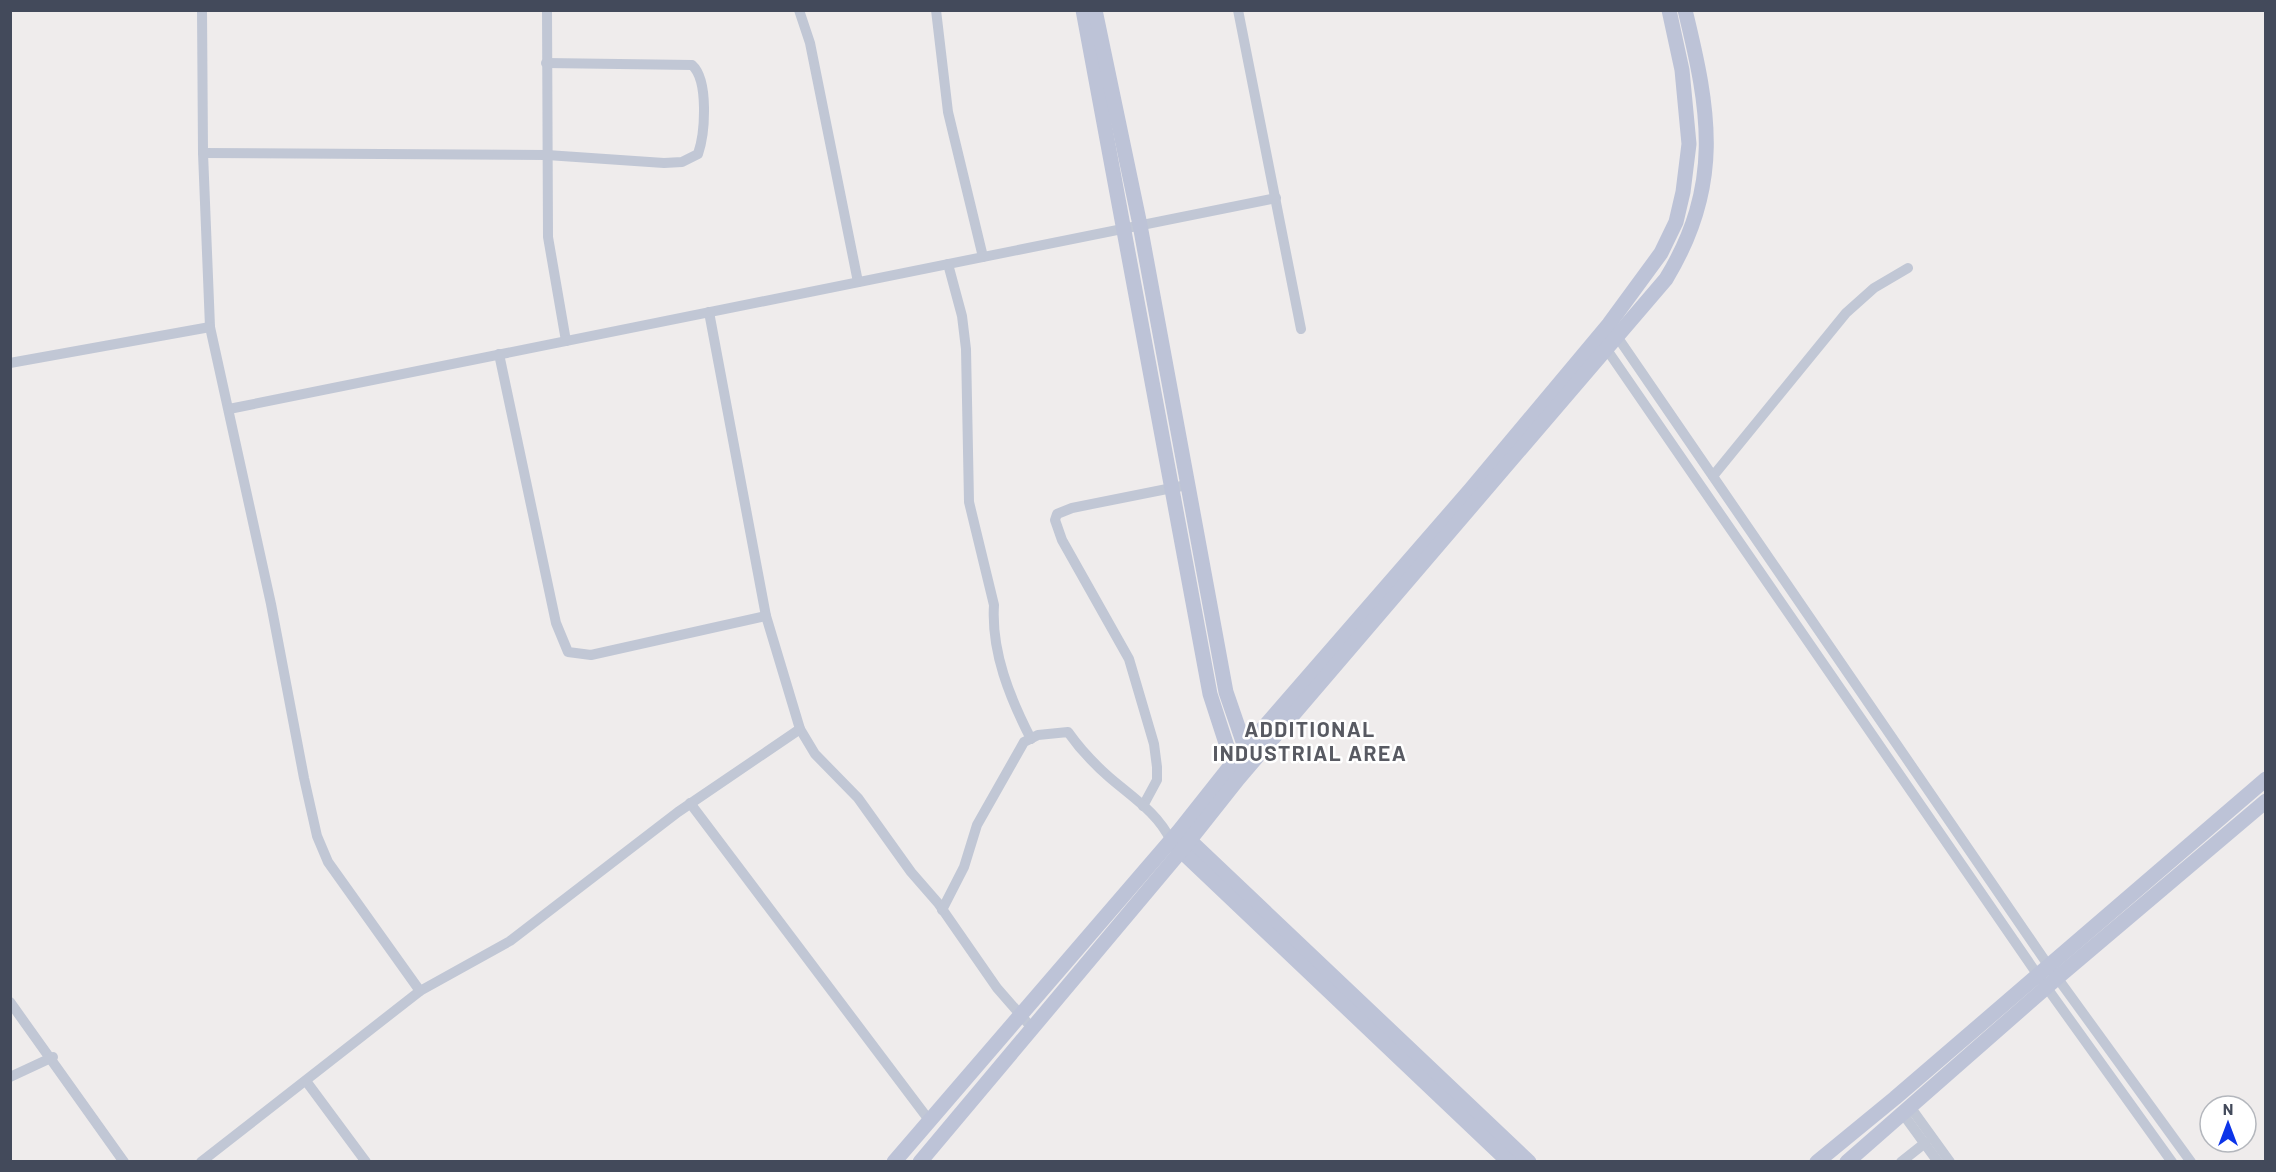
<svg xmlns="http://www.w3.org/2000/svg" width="2276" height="1172" font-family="Barlow,sans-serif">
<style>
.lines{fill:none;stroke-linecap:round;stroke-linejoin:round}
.street{stroke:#c1c7d5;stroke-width:10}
.secondary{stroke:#bdc3d7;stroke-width:15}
.labels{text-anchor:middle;stroke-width:5;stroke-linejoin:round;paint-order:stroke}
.district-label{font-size:21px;font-weight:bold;letter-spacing:1.5px;fill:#585a62;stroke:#fff}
</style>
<rect width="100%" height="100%" fill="#efecec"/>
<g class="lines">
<g class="street">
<path d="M202 10 203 153 210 327 271 604 304 778 317 836 328 862 420 991"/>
<path d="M547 10 548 237 566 341"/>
<path d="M799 10 810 43 858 282"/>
<path d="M936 10 948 112 983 257"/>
<path d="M1238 10 1301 329"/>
<path d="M203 153 547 155 664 163 682 162 698 154C705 134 709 80 692 65L546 63"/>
<path d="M948 264 962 316 966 349 969 502 994 605C991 652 1010 698 1031 739"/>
<path d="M709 312 766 616 800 729 815 754 858 798 911 872 938 903 997 988 1032 1028"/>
<path d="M1614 332 2048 965 2191 1162"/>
<path d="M1603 344 2037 974 2172 1162"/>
<path d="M499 354 556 623 568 652 591 655 766 616"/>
<path d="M10 363 210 327"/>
<path d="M229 409 1276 198"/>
<path d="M1713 476 1846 313 1874 288 1908 268"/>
<path d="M690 803 929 1120"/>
<path d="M1143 806 1157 780V767L1154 744 1129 659 1062 540 1055 520 1057 514 1072 508 1187 485"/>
<path d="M942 910 964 867 977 825 1024 742 1038 735 1068 732C1080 749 1093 763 1109 777 1132 797 1158 813 1171 841"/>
<path d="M10 1002 124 1162"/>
<path d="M10 1077 53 1057"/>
<path d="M306 1081 366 1162"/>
<path d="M1911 1108 1950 1162"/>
<path d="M1903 1114 1938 1162"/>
<path d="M201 1162 420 991 510 941 678 812 800 729"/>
<path d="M1901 1162 1925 1143"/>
</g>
<g class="secondary">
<path d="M1083 10 1210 694 1235 771"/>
<path d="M1095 10 1140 225 1226 692 1248 756"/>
<path d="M1184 835 1529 1162"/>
<path d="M1175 845 1509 1162"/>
<path d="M894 1162 1179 831 1232 764 1471 489 1609 324 1661 253 1676 222 1683 192 1689 144 1682 70 1669 10"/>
<path d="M920 1162 1181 851 1238 779 1666 279C1723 185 1710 112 1685 10"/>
<path d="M1817 1162 1895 1098 2266 779"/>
<path d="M1847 1162 2058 977 2266 801"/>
</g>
</g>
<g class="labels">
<g class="district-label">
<text x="1310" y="737">ADDITIONAL<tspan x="1310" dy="24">INDUSTRIAL AREA</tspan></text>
</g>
</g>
<rect width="2276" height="1172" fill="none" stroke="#434a5b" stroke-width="24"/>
<g transform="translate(2228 1124)"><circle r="28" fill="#ffffff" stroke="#b4b7bd" stroke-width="1.5"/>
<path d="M0-4.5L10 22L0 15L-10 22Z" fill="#0c34e9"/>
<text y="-9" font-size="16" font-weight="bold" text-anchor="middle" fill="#434a5b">N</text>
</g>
</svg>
